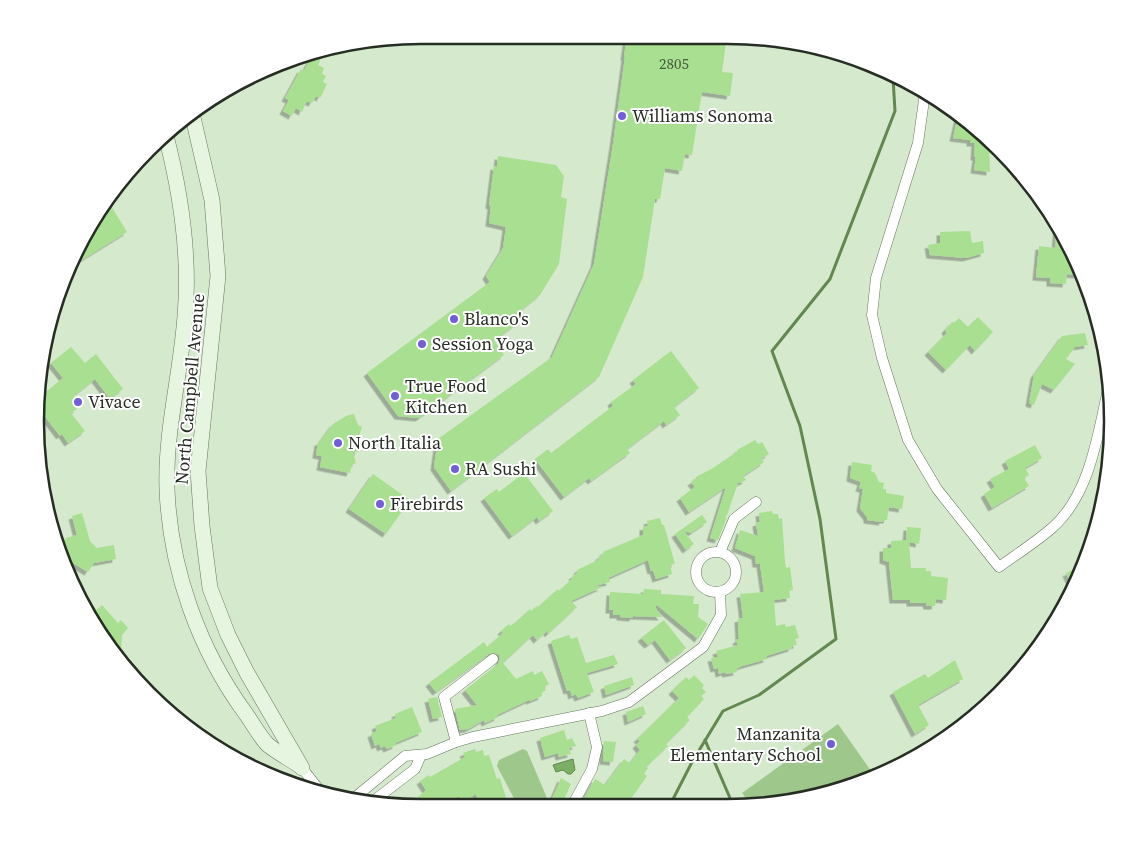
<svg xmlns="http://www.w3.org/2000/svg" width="1148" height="843" font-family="'Source Serif 4',serif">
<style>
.green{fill:#9ec78c}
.water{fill:#7baf63;stroke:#628850}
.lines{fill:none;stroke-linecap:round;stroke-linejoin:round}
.stream{stroke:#628850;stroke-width:3}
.building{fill:#a9df91;filter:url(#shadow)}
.street-casing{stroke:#65765d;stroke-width:11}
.secondary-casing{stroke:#65765d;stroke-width:16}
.street{stroke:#fff;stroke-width:10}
.secondary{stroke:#e6f5df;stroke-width:15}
.poi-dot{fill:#725ed9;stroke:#fff;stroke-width:2}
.labels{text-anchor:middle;stroke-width:4;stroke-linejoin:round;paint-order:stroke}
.number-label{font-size:15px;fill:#475a3e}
.poi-label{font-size:18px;fill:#262e23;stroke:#fff;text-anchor:start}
.street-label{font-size:18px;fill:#262e23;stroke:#fff}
.rim{fill:none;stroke:#262e23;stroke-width:2.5}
</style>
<defs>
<filter id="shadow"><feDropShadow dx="-3.5" dy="3.5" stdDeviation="0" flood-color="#0004"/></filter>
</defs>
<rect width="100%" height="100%" fill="#d5e9cd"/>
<g class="green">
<path d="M838 724 876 778 777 805H751L742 793Z"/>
<path d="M523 749 527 751 547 798 544 806H518L497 766 499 760Z"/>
</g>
<path class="water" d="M573 759 575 770 571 774H568L563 770 556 772 553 765Z"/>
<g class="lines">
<g class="stream">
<path d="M705 740 733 805"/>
<path d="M670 805 692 762 723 711 759 695 836 639 820 519 800 426 772 351 830 279 895 111 893 78"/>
</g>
</g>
<g class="building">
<path d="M627 35H727L722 72 733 73 730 96 702 92 692 155 685 154 682 171 665 168 660 199H655L643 277 599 377 451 491 434 467 438 439 552 357 594 264 613 144 625 57H624Z"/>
<path d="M313 54 321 58 318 65 324 68 322 74 326 76 323 82 327 84 320 98 316 96 312 103 307 101 302 112 296 108 292 116 283 111 289 100 285 98 301 69 304 71Z"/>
<path d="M958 116 989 145 990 172 974 170 976 157H974L975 143H970V140L953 138Z"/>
<path d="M498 156 556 165 564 176 561 197 567 199 559 264 540 295 514 316 519 322 494 340 504 355 419 418 398 416 367 373 490 282 486 276 503 248 506 227 489 223 491 206 489 205 494 166 497 167Z"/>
<path d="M108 201 127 232 69 268 75 251Z"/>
<path d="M1057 224 1073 250 1078 263 1077 275 1067 274 1066 284 1050 283V278L1036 277 1039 246 1055 248Z"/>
<path d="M970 231 972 243 983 241 984 253 966 258 930 255 928 245 940 243V232Z"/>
<path d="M978 317 993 332 975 351 970 345 946 370 928 352 947 333 945 330 952 322 954 323 959 318 968 327Z"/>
<path d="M1085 333 1088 345 1075 347 1066 359 1075 364 1054 390 1042 384 1034 405 1029 403 1034 375 1062 336Z"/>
<path d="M71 347 85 363 96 354 123 389 110 399 95 379 74 396 77 401 73 404 77 409 71 413 85 431 68 443 62 434 60 436 40 410 41 396 63 378 51 363Z"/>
<path d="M671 351 699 388 674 407 680 415 666 425 664 421 627 449 630 453 617 462 591 481 589 478 564 497 535 459 548 449 551 453 613 406 611 402 636 384 633 380Z"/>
<path d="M354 414 358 425 362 427 359 436 358 452H353L356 463 352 465 350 473 320 467 322 456 316 455 318 442H320L333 424 346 416Z"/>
<path d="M755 440 758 444 762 442 769 454 761 459 764 462 743 476 746 480 740 483H738L727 515 724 518 727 517 718 540 710 538 726 487 689 512 680 498 695 487 691 482 696 479V477L713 468 738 451 737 450Z"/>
<path d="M1035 445 1042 458 1025 468 1029 475 1024 478 1029 486 992 508 984 494 995 487 990 479 1009 469 1005 461Z"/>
<path d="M852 462 872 465 871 471 875 473 879 482 884 483 883 489H886V493L904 496 902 509 889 507 887 520H883L882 522 867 520V517L860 508 863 489 859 488 861 482 850 478Z"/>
<path d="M524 473 553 511 539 521 537 517 512 536 484 498 497 489 499 492Z"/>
<path d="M373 474 410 500 386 534 349 509Z"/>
<path d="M772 511 773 514H778L779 519 782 518 785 562 786 568 790 567 793 590 789 591 790 598 774 600 776 626 785 624 786 627 795 625 799 638 795 639 797 645 792 646V648L766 656 767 659 742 666 736 669 737 672 726 674 725 672 719 674 718 668 714 669 711 658 718 657 716 651 738 645 736 640 739 639 738 619 743 618 740 594 764 592 760 564H756L755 556 735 548 740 530 758 536 756 523 760 522 759 513Z"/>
<path d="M82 513 90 541 97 548 114 545 116 559 94 563 88 572 68 560 62 561 59 548 66 538 77 535 72 516Z"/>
<path d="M702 515 707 522 691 533 684 531 694 544 686 550 675 534Z"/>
<path d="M660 518 662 525H664L675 564 670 565 672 574 656 579 653 570 651 571 648 560 608 578 610 582 595 586 602 587 571 601 577 607 548 634 547 631 537 640 533 635 503 663 516 679 533 671 534 675 542 671 549 684 544 687 546 690 541 693 542 696 530 701 529 700 497 715 498 717 485 723 484 720 468 729 460 730 455 709 477 705 465 690 498 664 500 659 499 655 495 653 489 654 436 692 429 683 484 642 487 647 503 633 501 631 509 624 510 626 516 622 530 609 531 611 537 606 538 607 558 589 559 591 573 578 572 576 578 573 577 570 600 559 598 557 604 554 603 552 643 535V527L648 526 647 521Z"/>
<path d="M907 527 921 528 919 544 909 542 911 568H926V571H931V576L948 578 946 600 936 599 935 606H927L926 603H910V600H893L889 562 883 560V548H891V541L906 540Z"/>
<path d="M1084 565 1080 574 1073 588 1066 573Z"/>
<path d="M644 589 661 590V594L694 596 693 604H699L698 617 708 624 698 639 657 605 655 607 662 617 633 616V618L620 617V615H613V610H609L610 592 643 594Z"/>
<path d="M85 596 97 610 102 605 118 623 121 620 128 628 122 635 121 652 112 651 81 598Z"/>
<path d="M664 620 686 648 670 660 655 640 648 645 641 638Z"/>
<path d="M569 635 571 639 577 637 586 663 614 655 618 664 587 673 594 692 578 698 576 694 572 696 570 690 567 691 551 641Z"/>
<path d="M955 660 963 679 918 705 929 725 915 734 893 692 925 674 928 678Z"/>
<path d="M694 675 704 685 702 688 706 692 701 696 704 699 687 717 690 720 666 744 668 746 646 767 648 768 644 774 647 776 626 806H580L595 779 605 785 624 759 630 763 640 750 636 745 640 741 637 739 679 698 672 691 686 677 689 680Z"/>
<path d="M632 677 634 685 606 695 604 686Z"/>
<path d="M437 697 442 717 433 719 428 699Z"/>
<path d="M643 706 646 714 628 722 626 712Z"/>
<path d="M412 707 422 732 395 743 396 745 387 749 385 746 381 748 379 744 375 746 371 734 377 731 375 726 396 718 395 714Z"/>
<path d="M564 730 567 740 572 738 576 746 569 748 571 754 559 757 558 753 545 757 540 738Z"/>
<path d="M604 741 616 742 613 762 603 761Z"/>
<path d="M475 749 476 752 483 750 484 756 489 755 497 779 500 778 506 798 504 799 506 806 480 807 476 794 462 802 459 796 439 807H408L426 790 420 781 429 775 430 777 465 757 463 753Z"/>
<path d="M561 778 571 784 561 806H549Z"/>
</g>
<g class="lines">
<g class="street-casing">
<g id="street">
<path d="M925 93 918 143 876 278 872 315 882 358 908 440 937 489 999 567C1017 554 1036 542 1052 528 1092 493 1098 430 1110 381"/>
<circle cx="716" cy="572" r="20"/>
<path d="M720 552 734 519 756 502"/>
<path d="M456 742 444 697 493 659"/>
<path d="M302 768 321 792"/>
<path d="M353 799 405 756 427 754 456 742 473 737 602 711 629 702 703 647 721 615 720 592"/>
<path d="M372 802 415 769 421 755"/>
<path d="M572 806 592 769 597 747 589 713"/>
</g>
</g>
<g class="secondary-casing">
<g id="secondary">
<path d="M192 113 212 200 218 276 198 471 202 526 210 588 228 635 247 673 302 768"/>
<path d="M166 136C181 194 190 257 185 316 181 374 165 431 167 489 170 569 199 650 246 714 253 724 260 737 268 745 278 753 290 759 300 766"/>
</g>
</g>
<use href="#street" class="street"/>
<use href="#secondary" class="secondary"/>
</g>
<g class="poi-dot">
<circle cx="622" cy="116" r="5"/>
<circle cx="454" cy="319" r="5"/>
<circle cx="422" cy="344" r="5"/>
<circle cx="395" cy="396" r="5"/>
<circle cx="78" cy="402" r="5"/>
<circle cx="338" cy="443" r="5"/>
<circle cx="455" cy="469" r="5"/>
<circle cx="380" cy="504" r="5"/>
<circle cx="831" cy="744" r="5"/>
</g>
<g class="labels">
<g class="number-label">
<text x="674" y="69">2805</text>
</g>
<g class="poi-label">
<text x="632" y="122">Williams Sonoma</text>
<text x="464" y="325">Blanco's</text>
<text x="432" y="350">Session Yoga</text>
<text x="405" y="392">True Food<tspan x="405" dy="21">Kitchen</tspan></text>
<text x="88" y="408">Vivace</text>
<text x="348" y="449">North Italia</text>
<text x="465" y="475">RA Sushi</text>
<text x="390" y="510">Firebirds</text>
<text x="821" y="740" text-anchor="end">Manzanita<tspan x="821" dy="21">Elementary School</tspan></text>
</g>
<g class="street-label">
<text transform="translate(190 389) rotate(-85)" y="6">North Campbell Avenue</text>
</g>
</g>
<path d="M0 0H1148V843H0ZM421 44H727A377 377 0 0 1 1104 421V422A377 377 0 0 1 727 799H421A377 377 0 0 1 44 422V421A377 377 0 0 1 421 44Z" fill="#fff" fill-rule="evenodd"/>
<path class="rim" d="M421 44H727A377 377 0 0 1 1104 421V422A377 377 0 0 1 727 799H421A377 377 0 0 1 44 422V421A377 377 0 0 1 421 44Z"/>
</svg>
